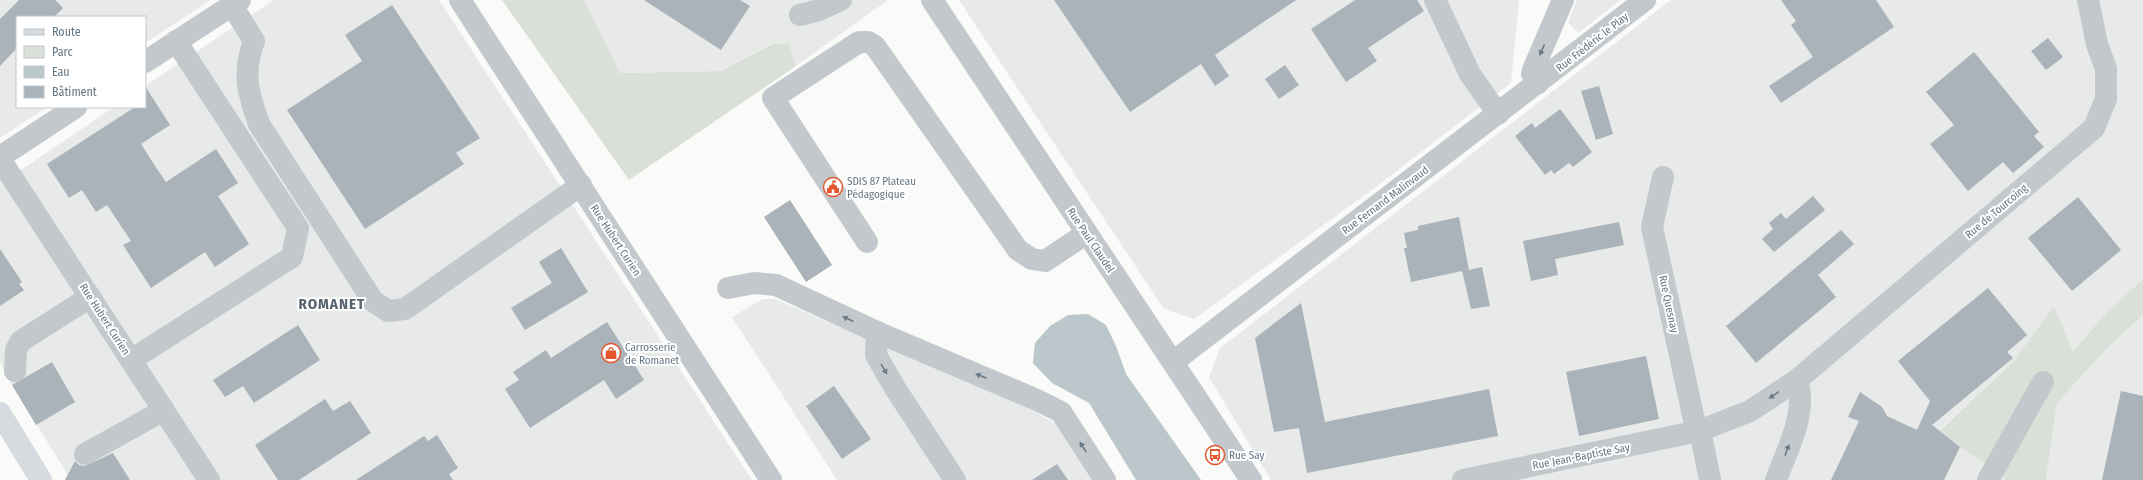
<svg xmlns="http://www.w3.org/2000/svg" width="2143" height="480" font-family="'Fira Sans Condensed',sans-serif">
<style>
.built{fill:#e8e9e9}
.green{fill:#dadfd7}
.water{fill:#bbc7cb}
.building{fill:#aab3b9}
.lines{fill:none;stroke-linecap:round;stroke-linejoin:round}
.minor{stroke:#c3c8cc;stroke-width:22}
.major{stroke:#d6dbdf;stroke-width:22}
.oneway{fill:#6a7a87}
.labels{text-anchor:middle;stroke-width:4;stroke-linejoin:round;paint-order:stroke}
.street-label{font-size:11px;fill:#657683;stroke:#fff}
.poi-label{font-size:11px;fill:#657683;stroke:#fff;text-anchor:start}
.district-label{font-size:15px;font-weight:bold;letter-spacing:1px;fill:#57646e;stroke:#fff}
</style>
<rect width="100%" height="100%" fill="#fafaf8"/>
<g class="built">
<path d="M0 0H211L145 43V17H17V107H47L0 138Z"/>
<path d="M274 0H439L752 480H71L12 385 0 362V159L12 176 114 107H145V86Z"/>
<path d="M584 0H888L796 66 789 43 771 44 721 71 620 73Z"/>
<path d="M959 0H1519L1511 83 1373 189 1194 319 1164 309Z"/>
<path d="M1577 0H1621L1578 33 1568 22Z"/>
<path d="M1671 0H2143V279L2106 313 2073 353 2054 307 2014 361 1939 430 2005 478 2004 480H1271L1209 377 1220 348Z"/>
<path d="M763 299H775L1027 407 1056 424 1092 480H837L732 317Z"/>
<path d="M2143 315V480H2046L2057 403 2107 348Z"/>
</g>
<g class="green">
<path d="M502 0H584L620 73 721 71 772 44 789 43 796 66 629 180Z"/>
<path d="M2143 279V315L2107 348 2057 403 2046 480H2004L2005 478 1939 431 2014 361 2054 306 2073 352 2106 313Z"/>
</g>
<path class="water" d="M1088 314 1106 325 1116 346 1126 374 1201 480H1136L1089 403 1052 383 1033 363 1035 343 1050 326 1068 315Z"/>
<g class="building">
<path d="M19 0H55L63 8 54 17H17V48L0 66V19Z"/>
<path d="M644 0H740L750 6 721 50Z"/>
<path d="M1054 0H1296L1215 55 1229 76 1215 86 1201 64 1130 112Z"/>
<path d="M1355 0H1417L1424 11 1368 48 1377 61 1346 82 1311 29Z"/>
<path d="M1781 0H1876L1894 27 1781 103 1769 86 1813 57 1791 25 1796 21Z"/>
<path d="M392 5 480 138 456 153 464 164 365 229 287 110 362 61 345 35Z"/>
<path d="M2048 38 2063 57 2046 70 2031 51Z"/>
<path d="M1974 52 2039 132 2034 136 2044 147 2013 173 2003 162 1968 191 1930 144 1954 125 1926 92Z"/>
<path d="M1285 65 1299 85 1279 99 1265 79Z"/>
<path d="M145 86 170 125 141 144 155 166 166 182 216 149 238 183 218 196 249 244 215 267 205 252 151 288 123 245 131 241 107 205 96 212 82 190 69 198 47 164 135 107H145Z"/>
<path d="M1599 86 1613 134 1596 140 1581 91Z"/>
<path d="M1560 109 1592 152 1573 167 1569 163 1554 174 1551 170 1545 175 1515 136 1532 123 1535 128Z"/>
<path d="M1813 196 1825 210 1774 252 1762 239 1773 229 1769 223 1781 213 1786 219Z"/>
<path d="M2078 197 2121 250 2072 291 2028 238Z"/>
<path d="M790 200 832 265 806 282 764 217Z"/>
<path d="M1459 217 1469 270 1482 267 1490 306 1471 309 1462 271 1411 282 1404 248H1407L1404 233 1418 230V226Z"/>
<path d="M1619 222 1624 245 1555 259 1558 275 1531 281 1523 241Z"/>
<path d="M1841 230 1854 244 1818 275 1836 297 1756 363 1726 326Z"/>
<path d="M561 248 588 292 525 330 511 308 552 283 539 262Z"/>
<path d="M0 249 22 282 19 284 24 290 0 306Z"/>
<path d="M1988 288 2027 335 2007 352 2013 358 1932 425 1960 447 1944 480H1831L1859 421 1848 417 1860 392 1882 407 1887 416 1917 430 1930 401 1898 361Z"/>
<path d="M1301 303 1325 422 1489 389 1498 436 1307 473 1299 428 1274 432 1255 338Z"/>
<path d="M607 322 644 380 616 399 604 380 530 428 505 389 519 380 513 372 546 350 551 358Z"/>
<path d="M298 325 320 360 254 403 243 386 225 397 213 380Z"/>
<path d="M1646 356 1659 419 1579 436 1566 372Z"/>
<path d="M52 362 75 402 36 425 12 385Z"/>
<path d="M834 386 871 439 842 459 806 406Z"/>
<path d="M2121 391 2143 396V480H2102Z"/>
<path d="M325 399 333 411 350 401 371 433 299 480H278L255 445Z"/>
<path d="M437 435 458 468 449 474 453 480H356L424 436 428 441Z"/>
<path d="M113 453 130 480H65L75 461 79 465 85 466Z"/>
<path d="M1057 464 1068 480H1032Z"/>
</g>
<g class="lines">
<g class="minor">
<path d="M460 0 771 480"/>
<path d="M932 0 1251 480"/>
<path d="M1435 0 1470 74 1498 114"/>
<path d="M232 5 254 41C242 73 248 93 259 124L373 301 388 311 405 309 581 185"/>
<path d="M800 15 819 10 841 0"/>
<path d="M145 62 240 0"/>
<path d="M1538 83 1532 74 1533 70 1563 0"/>
<path d="M0 157 76 107"/>
<path d="M0 159 209 480"/>
<path d="M1663 177 1652 227 1694 420 1702 440 1710 480"/>
<path d="M867 242 773 98 859 42H868L875 46 1018 250 1032 259 1045 261 1087 233"/>
<path d="M728 288 754 283 776 285 877 332 1037 400 1061 412 1105 480"/>
<path d="M877 332 876 355 895 388 955 480"/>
<path d="M131 360 292 257 298 228 176 41"/>
<path d="M1173 362 1645 0"/>
<path d="M15 371 16 350 21 341 90 297"/>
<path d="M1797 380 2094 128 2106 99V69L2097 44 2088 0"/>
<path d="M85 454 164 410"/>
<path d="M1463 480 1699 431 1750 411 1797 380C1808 412 1787 450 1776 480"/>
<path d="M1988 480 2043 382"/>
</g>
<path class="major" d="M0 413 41 480"/>
</g>
<defs><path id="oneway-solid" d="M-6-.8H1V-3.2L6.5 0L1 3.2V.8H-6Z"/></defs>
<g class="oneway">
<use href="#oneway-solid" transform="translate(1542 50) rotate(114)"/>
<use href="#oneway-solid" transform="translate(848 319) rotate(-155)"/>
<use href="#oneway-solid" transform="translate(884 369) rotate(60)"/>
<use href="#oneway-solid" transform="translate(981 376) rotate(-157)"/>
<use href="#oneway-solid" transform="translate(1774 395) rotate(146)"/>
<use href="#oneway-solid" transform="translate(1083 447) rotate(-123)"/>
<use href="#oneway-solid" transform="translate(1787 450) rotate(-70)"/>
</g>
<defs>
<g id="civic-ring" transform="scale(1)"><circle r="9.5" fill="#fff" stroke="#e4572e" stroke-width="1.5"/><path d="M-.6-6.5H3V-4.5H.6V-3L4-1V1h2V6H-6V1h2V-1L-.6-3ZM-1.2 2.5V6h2.4V2.5Z" fill="#e4572e"/></g>
<g id="shop-ring" transform="scale(1)"><circle r="9.5" fill="#fff" stroke="#e4572e" stroke-width="1.5"/><path d="M-5-2.5h2.3a2.7 3.5 0 0 1 5.4 0H5L5.5 6h-11ZM-1.5-2.5h3a1.5 2.3 0 0 0-3 0Z" fill="#e4572e"/></g>
<g id="bus-ring" transform="scale(1)"><circle r="9.5" fill="#fff" stroke="#e4572e" stroke-width="1.5"/><path d="M-5-6H5V4H4V6H2V4H-2V6H-4V4H-5ZM-3.5-4V0h7V-4ZM-3.5 1.2v1.5H-2V1.2ZM2 1.2v1.5H3.5V1.2Z" fill="#e4572e"/></g>
</defs>
<g fill-rule="evenodd">
<use href="#civic-ring" x="833" y="187"/>
<use href="#shop-ring" x="611" y="353"/>
<use href="#bus-ring" x="1215" y="455"/>
</g>
<g class="labels">
<g class="street-label">
<text transform="translate(1592 42) rotate(-38)" y="4">Rue Frédéric le Play</text>
<text transform="translate(1385 200) rotate(-37)" y="4">Rue Fernand Malinvaud</text>
<text transform="translate(1996 211) rotate(-40)" y="4">Rue de Tourcoing</text>
<text transform="translate(616 240) rotate(57)" y="4">Rue Hubert Curien</text>
<text transform="translate(1091 240) rotate(56)" y="4">Rue Paul Claudel</text>
<text transform="translate(1669 304) rotate(78)" y="4">Rue Quesnay</text>
<text transform="translate(105 319) rotate(57)" y="4">Rue Hubert Curien</text>
<text transform="translate(1581 456) rotate(-11)" y="4">Rue Jean-Baptiste Say</text>
</g>
<g class="poi-label">
<text x="847" y="185">SDIS 87 Plateau<tspan x="847" dy="13">Pédagogique</tspan></text>
<text x="625" y="351">Carrosserie<tspan x="625" dy="13">de Romanet</tspan></text>
<text x="1229" y="459">Rue Say</text>
</g>
<g class="district-label">
<text x="332" y="309">ROMANET</text>
</g>
</g>
<rect x="16" y="16" width="130" height="92" fill="#ffffff" stroke="#c1c8cd"/>
<rect x="24" y="29" width="20" height="6" fill="#d6dbdf" stroke="#c1c8cd"/>
<text x="52" y="36" font-size="12" fill="#657683">Route</text>
<rect x="24" y="46" width="20" height="12" fill="#dadfd7" stroke="#c1c8cd"/>
<text x="52" y="56" font-size="12" fill="#657683">Parc</text>
<rect x="24" y="66" width="20" height="12" fill="#bbc7cb" stroke="#c1c8cd"/>
<text x="52" y="76" font-size="12" fill="#657683">Eau</text>
<rect x="24" y="86" width="20" height="12" fill="#aab3b9" stroke="#c1c8cd"/>
<text x="52" y="96" font-size="12" fill="#657683">Bâtiment</text>
</svg>
